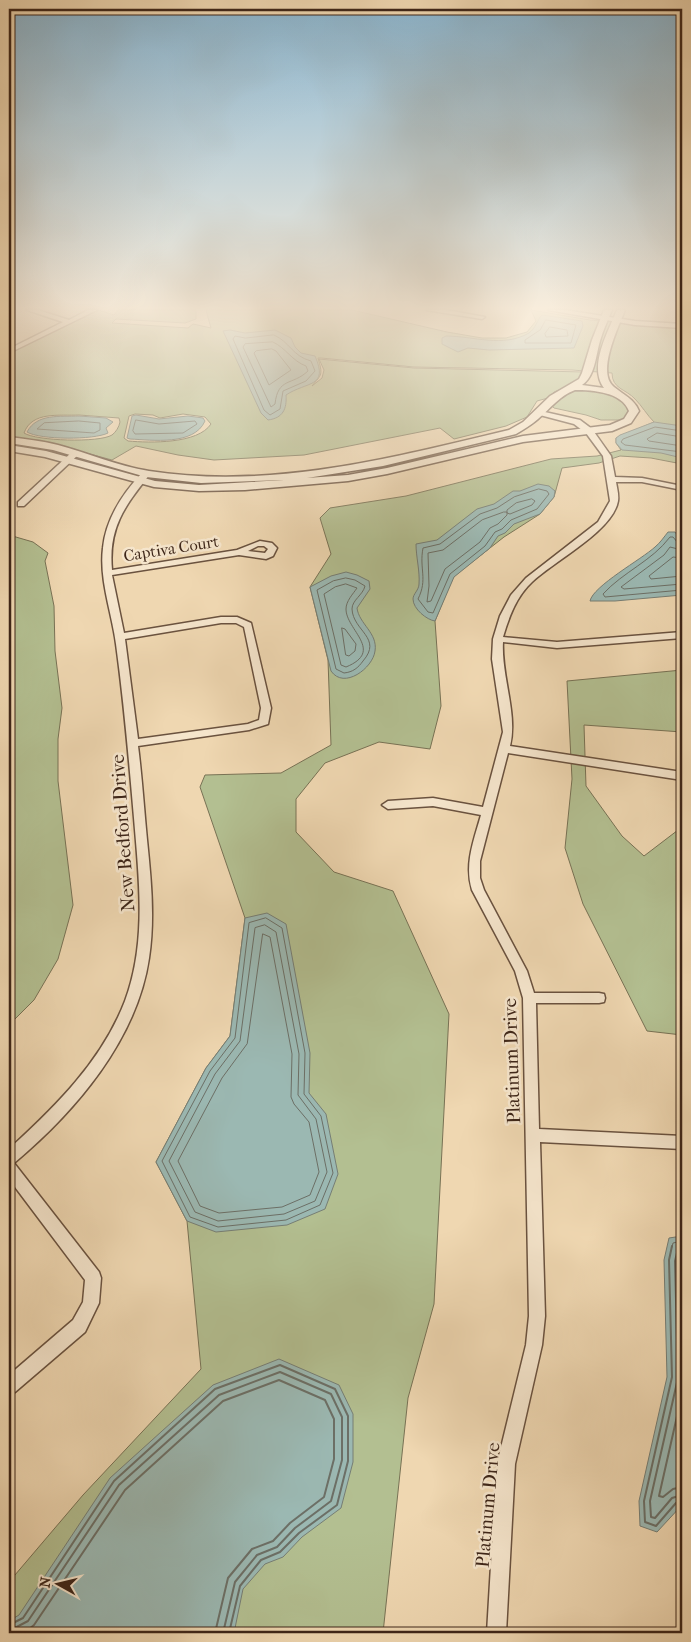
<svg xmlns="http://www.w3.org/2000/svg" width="691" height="1642" font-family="'IM FELL French Canon',serif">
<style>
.green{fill:#b3bf91;stroke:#787255;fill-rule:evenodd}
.water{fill:#9bb8b2;stroke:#767e75}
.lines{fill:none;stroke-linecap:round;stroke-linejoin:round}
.shore-far1{stroke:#6c6f66;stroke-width:1}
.shore{stroke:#6c6f66;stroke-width:2}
.minor-casing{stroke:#6a523f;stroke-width:3}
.tertiary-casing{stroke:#6a523f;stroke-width:3}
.minor{fill:#f5e5cc;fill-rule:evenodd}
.tertiary{fill:#f5e5cc;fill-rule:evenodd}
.labels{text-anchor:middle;stroke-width:5;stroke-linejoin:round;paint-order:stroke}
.far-street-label{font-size:16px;fill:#3e2619;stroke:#f5e5cc}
.street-label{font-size:19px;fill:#3e2619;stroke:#f5e5cc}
</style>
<rect width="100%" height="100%" fill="#efd7b1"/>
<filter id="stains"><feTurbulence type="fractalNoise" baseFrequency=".004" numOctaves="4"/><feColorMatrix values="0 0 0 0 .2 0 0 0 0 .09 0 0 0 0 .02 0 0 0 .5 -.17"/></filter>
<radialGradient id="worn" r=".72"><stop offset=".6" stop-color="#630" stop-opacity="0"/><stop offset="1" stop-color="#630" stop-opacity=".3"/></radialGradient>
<g class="green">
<path d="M98 310 114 315 118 310H196V319L185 323 116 319 112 323 188 328 193 324 211 328 206 310H352L447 332 482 338H506L527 332 536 321 531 310 590 320 682 328V464L651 458 620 456 599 463 562 468 554 497 540 514 504 537 453 577 435 621 441 706 430 749 379 742 325 763 296 799V832L334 872 393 891 449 1014 434 1304 408 1398 383 1633H9V1582L83 1495 201 1369 187 1221 156 1162 206 1068 230 1036 245 918 200 787 205 775 281 773 331 745 328 660 310 587 331 554 320 518 330 508 406 496 551 459 597 456 621 450 616 443V438L654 422C647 415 642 406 635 399 626 389 612 389 612 373L572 370 414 367 321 358H318C323 375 322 374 312 386L322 378 324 370 319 359 414 368 584 372 580 379 569 386 554 392 548 398 537 401 527 417 506 426 454 439 440 428 304 455 214 460 178 455 136 446 112 460 64 447 9 438V353ZM135 414 153 415 160 418 183 414 205 417 211 424C198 444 150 443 128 441L124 438 129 416ZM79 415 119 418 120 422C119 427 116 432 112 435 99 443 36 441 24 433 32 411 59 416 79 415Z"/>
<path d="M580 389C598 391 626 392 630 413L625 420H601L586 415 554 408 550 404 572 390Z"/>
<path d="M9 535 33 542 48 553 45 561 54 606 55 651 62 708 58 739V781L73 905 58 959 34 1000 9 1025Z"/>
<path d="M682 670V732L584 725 586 786 622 836 644 856 682 827V1035L647 1031 583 904 565 848 572 779 567 681Z"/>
</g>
<g class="water">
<path d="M542 315 582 321 583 326 574 348 489 350 468 348 458 352 442 344V338L446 336C473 336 503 348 529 333 536 328 537 320 542 315Z"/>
<path d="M230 330 245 333 275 330 291 338 295 347 301 353 315 356C329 388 307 381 286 395 287 409 283 418 268 420L261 413 223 331Z"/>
<path d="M136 415 159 419 188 416 203 418 205 421C194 446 152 440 130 439L127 438 132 416Z"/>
<path d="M79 416 106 418 113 422 106 428 108 433C94 440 40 440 27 432 37 413 60 417 79 416Z"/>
<path d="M654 422 682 426V458L661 453 622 450 616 443V438L620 435Z"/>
<path d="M538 484 549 486 555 491 554 497 540 514 514 524 505 533 498 536 490 548 454 577 435 621C427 620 413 609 413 599 413 594 419 590 419 584 420 571 416 557 416 544L437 540 477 509 494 504 513 491H520Z"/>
<path d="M668 532H675L682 542V595L615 601H590C593 586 642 559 655 547 660 543 664 537 668 532Z"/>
<path d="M346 572 357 575 369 581 370 589 357 608C359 624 378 633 375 651 373 668 344 690 331 671L310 587 331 576Z"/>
<path d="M267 913 286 924 310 1053 309 1093 326 1114 338 1174 325 1209 287 1225 216 1232 187 1221 156 1162 206 1068 230 1036 245 918Z"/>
<path d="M682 1236V1505L657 1532 640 1526 639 1501 667 1377 664 1260 669 1238Z"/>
<path d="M279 1359 339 1385 353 1414V1462L341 1508 302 1537 283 1557 265 1564 243 1589 234 1633H9V1621L19 1615 110 1478 213 1385Z"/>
</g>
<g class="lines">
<g class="shore-far1">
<path d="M546 320 576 325 571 343H525V340L540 330Z"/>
<path d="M550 327 567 330 568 336 546 337 545 334Z"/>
<path d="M274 335C290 342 292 356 311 361L315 371 306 381 283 391 280 409 270 415 264 410 233 339 235 336 245 338Z"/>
<path d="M273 342C286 348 292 361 306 366L308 371C292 386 278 377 275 404L271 407 243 347 245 344Z"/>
<path d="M272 349 276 351 291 370 269 385 254 353 256 351Z"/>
<path d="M136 420 159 424 195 421 197 424 183 433 135 434 133 431Z"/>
<path d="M79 421 100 423V430L94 433 37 429 44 423Z"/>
<path d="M682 431 655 427 623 439 621 442 625 445 682 452"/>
<path d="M682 437 657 433 647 439 649 441 682 446"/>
<path d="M539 489 547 491 549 494 537 509 511 520 502 529 495 532 485 546 450 574 433 613 428 612 418 599C428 579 419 569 423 548L440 544 480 514 497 508 514 497Z"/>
<path d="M532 499 535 501 532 505 510 514 507 513V510L516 503Z"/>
<path d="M504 512H507V515L498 524 490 528 480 542 445 569 431 601 427 602 429 586 428 553 443 550 482 520Z"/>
<path d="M682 544 678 543 673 537H670C652 561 623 572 603 594L605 597 682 590"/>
<path d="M682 550 670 547 664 555 621 587 624 589 682 584"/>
<path d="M682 558 673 557 649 576 651 579 682 576"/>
<path d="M346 578 355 580 365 586C363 595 352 600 352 609 353 631 383 638 363 661 358 668 353 672 344 673L336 669 317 590 333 581Z"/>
<path d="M346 584 357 588C353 594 346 601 346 609 346 630 385 651 346 667L341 665 324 594 335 587Z"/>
<path d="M342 628 345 629 356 644 355 651 349 656 346 655Z"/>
<path d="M266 918 282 928 305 1053 304 1094 321 1116 333 1173 320 1205 286 1220 218 1227 190 1217 162 1161 210 1071 235 1038 249 923Z"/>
<path d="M265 925 276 932 299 1054 298 1095 316 1119 327 1172 315 1201 284 1214 218 1221 195 1212 169 1161 215 1074 240 1041 255 928Z"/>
<path d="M263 934 270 937 292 1054 291 1097 294 1104 309 1122 319 1172 310 1195 282 1207 219 1213 200 1206 178 1161 222 1078 247 1044Z"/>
<path d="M672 1247 673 1243 682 1241"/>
</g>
<g class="shore">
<path d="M672 1246 669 1260 672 1377 644 1501 645 1522 656 1526 676 1503 682 1501"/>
<path d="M682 1248 678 1249 675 1261 678 1378 650 1501 651 1517 655 1518 672 1498 682 1495"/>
<path d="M682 1394 659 1496 663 1497 673 1489 682 1487"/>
<path d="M9 1625 23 1618 114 1481 215 1389 280 1365 335 1389 348 1416V1461L337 1505 299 1533 280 1552 261 1560 240 1586 229 1633"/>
<path d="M9 1631 28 1621 119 1485 219 1395 280 1372 331 1394 342 1417V1460L331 1501 295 1528 277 1547 257 1555 235 1582 223 1633"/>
<path d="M24 1633 34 1625 125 1490 223 1401 279 1380 325 1400 334 1419V1459L324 1497 290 1523 273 1541 252 1549 228 1578 215 1633"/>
</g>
<g class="minor-casing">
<g id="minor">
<path d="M27 310H38L69 320 88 310H97L9 353V349L63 322Z"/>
<path d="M426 310H446L485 317 482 319Z"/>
<path d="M548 310H565L635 321 682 324V328L635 325Z"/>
<path d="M536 410 580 420 592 429 611 456 615 477 642 478 682 486V490L642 482H616C617 488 619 495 618 501 613 531 554 561 532 582 516 597 509 617 503 637L557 642 682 632V638L557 648 503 642C501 676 518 714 510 746L682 772V780L508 753 480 861V878L484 890 527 971 534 993H599L604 994 605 998 604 1002 599 1003H536L539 1129 682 1136V1149L540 1142 545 1316 542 1345 515 1464 506 1633H487L497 1464 526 1345 529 1316 523 998 515 971 472 890C464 864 474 840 481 815L433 806 388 809 382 805 388 801 433 798 483 807 503 732 492 659 493 639 500 616 511 595 526 578 598 522 610 501 603 456 586 433 574 424 536 414Z"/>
<path d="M72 452 79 454 24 506H18V502Z"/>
<path d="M143 472 150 474C125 506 108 527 112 570L237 550 260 541 272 543 277 548 273 556 266 559 239 555 112 575 124 633 221 617H237L251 623 271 708 268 724 249 730 138 746C142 777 144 809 147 840 151 879 155 919 149 958 137 1040 75 1112 14 1163L99 1272 101 1278 99 1303 85 1332 15 1392 9 1394V1375L73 1320 83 1302 85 1280 9 1179V1149C55 1107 102 1061 125 1001 147 942 139 879 134 818 129 760 124 702 116 644 112 613 99 580 103 548 106 518 123 493 143 472ZM258 546H264L268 549 265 553 248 551ZM221 623H236L244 627 261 708 259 720 248 724 138 739 125 639Z"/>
</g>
</g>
<g class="tertiary-casing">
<path id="tertiary" d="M604 310H612C608 320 603 330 600 341 596 354 595 377 582 385L604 388C588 367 608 332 617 310H625C618 328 596 373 614 387 624 395 634 399 639 411L631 423 612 431 523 442 387 474 348 481 245 490 199 491 154 487 45 457 9 451V445L46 451 155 481 199 485 284 480 201 483 146 477 53 450 9 443V437C25 439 42 441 58 445 88 453 118 466 149 471 271 490 391 458 509 430L523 422 550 396 579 379 582 373 592 340ZM575 390C593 390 622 392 629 411L624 419 610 425 523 436 387 468 348 475 307 478 383 466 516 434C524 429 531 425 538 419 551 408 559 396 575 390Z"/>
</g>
<use href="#minor" class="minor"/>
<use href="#tertiary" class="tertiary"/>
</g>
<linearGradient id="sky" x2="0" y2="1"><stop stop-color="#89b6d2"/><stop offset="0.57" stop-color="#f8eddc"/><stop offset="1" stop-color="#f8eddc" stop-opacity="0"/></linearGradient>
<rect width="691" height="540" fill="url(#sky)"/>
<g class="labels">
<g class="far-street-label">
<text transform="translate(171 548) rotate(-9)" y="6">Captiva Court</text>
</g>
<g class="street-label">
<text transform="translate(122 833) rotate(-94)" y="7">New Bedford Drive</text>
<text transform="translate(511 1061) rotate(-92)" y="7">Platinum Drive</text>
<text transform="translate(487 1505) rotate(-85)" y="7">Platinum Drive</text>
</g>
</g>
<rect width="691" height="1642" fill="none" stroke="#efd7b1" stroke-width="30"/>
<rect x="10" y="10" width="671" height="1622" fill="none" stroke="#3e2619" stroke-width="2.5"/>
<rect x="15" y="15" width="661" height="1612" fill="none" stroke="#3e2619"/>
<g transform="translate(58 1584) rotate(278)" stroke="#f5e5cc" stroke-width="4" paint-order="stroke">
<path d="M0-4L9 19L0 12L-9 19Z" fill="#3e2619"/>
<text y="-8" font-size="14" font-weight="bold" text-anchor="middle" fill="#3e2619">N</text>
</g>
<rect width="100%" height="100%" filter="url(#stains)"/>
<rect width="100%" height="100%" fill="url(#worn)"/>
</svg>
